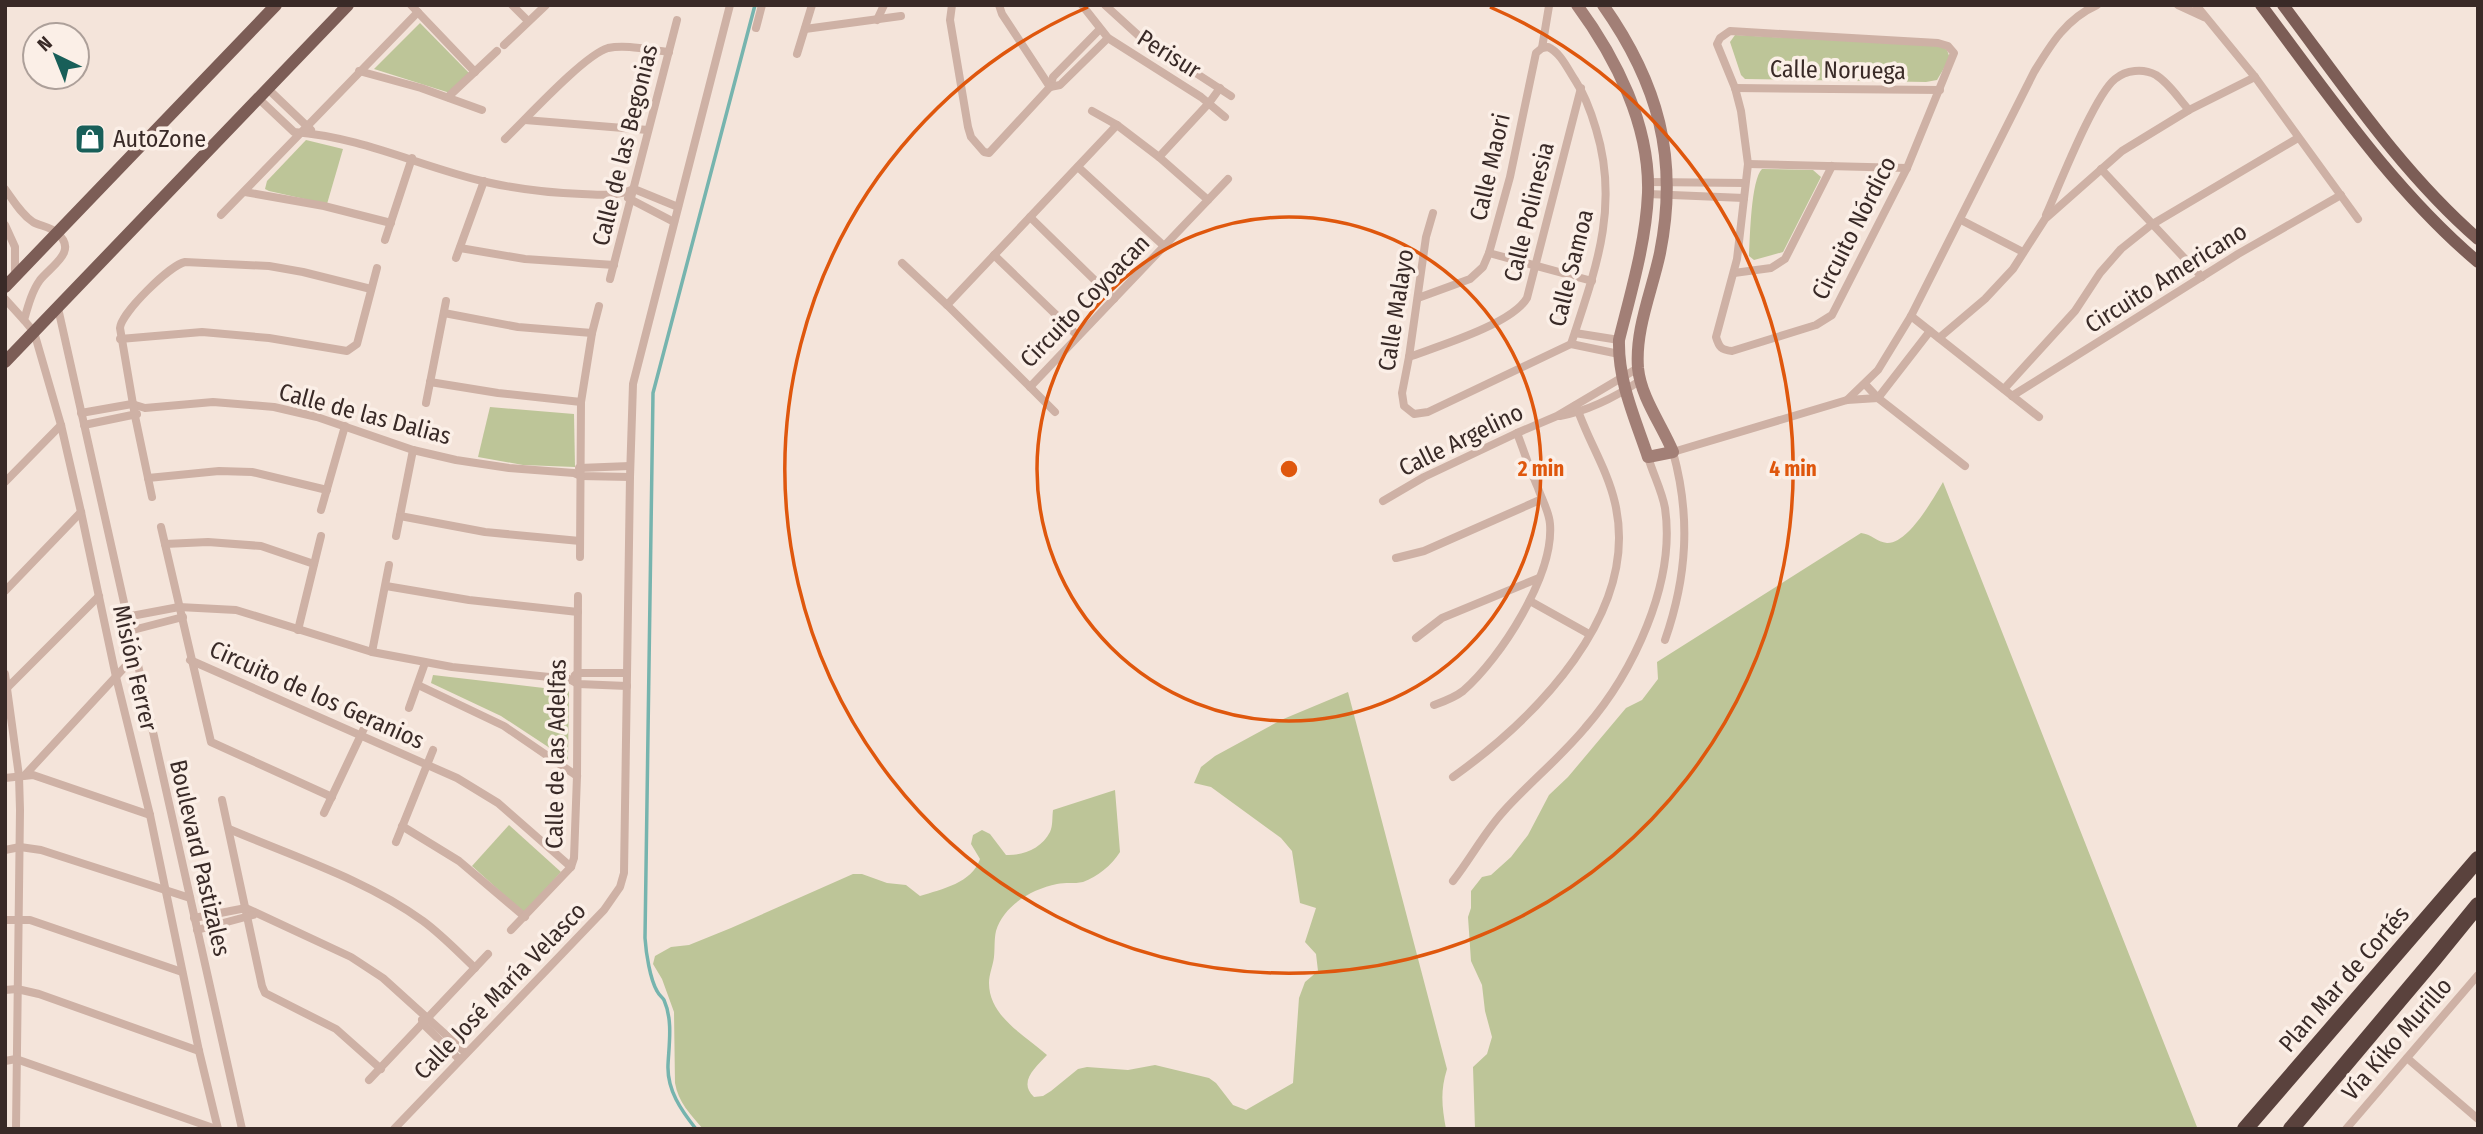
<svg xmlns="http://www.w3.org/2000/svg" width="2483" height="1134" font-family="'Fira Sans Condensed',sans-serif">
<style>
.green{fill:#bdc598}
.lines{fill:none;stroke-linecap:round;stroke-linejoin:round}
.stream{stroke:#76b4ae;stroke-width:3.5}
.street{stroke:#ceb1a5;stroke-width:8}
.secondary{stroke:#a27f76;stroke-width:12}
.primary{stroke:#7c5d56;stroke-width:12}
.highway{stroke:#5a423d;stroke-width:16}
.ring{fill:none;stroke:#df570d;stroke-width:3.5}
.labels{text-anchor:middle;stroke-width:7;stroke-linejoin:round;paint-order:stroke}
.street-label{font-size:24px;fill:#392a27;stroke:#fbefe7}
.poi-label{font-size:24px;fill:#392a27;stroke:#fbefe7;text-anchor:start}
.centre{fill:#df570d;stroke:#fbefe7;stroke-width:3.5}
.ring-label{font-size:21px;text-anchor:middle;font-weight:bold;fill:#df570d;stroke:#fbefe7;stroke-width:7;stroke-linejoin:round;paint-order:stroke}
</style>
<rect width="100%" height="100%" fill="#f4e4da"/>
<g class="green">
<path d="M420 23 469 73 450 93 374 69Z"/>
<path d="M1735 35 1941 46 1947 50 1950 58 1937 80 1926 82 1745 79 1741 75 1730 42Z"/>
<path d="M306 140 343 149 327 204 269 191 265 189 267 181Z"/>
<path d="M1762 169 1813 170 1821 177 1783 252 1754 260 1749 256C1750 237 1751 180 1762 169Z"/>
<path d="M490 407 574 414 575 467 523 465 478 457Z"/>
<path d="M1943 482 2197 1127 1475 1129 1473 1067 1487 1054 1492 1037 1485 1011 1482 985 1471 961 1468 917 1471 908V891L1482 877 1491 875 1511 857 1528 835 1549 795 1568 777 1626 708 1642 700 1658 679 1657 662 1861 533C1871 534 1877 542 1887 543 1908 544 1933 499 1943 482Z"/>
<path d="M433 675 569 691 568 760 501 716 431 683Z"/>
<path d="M1348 692 1447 1069C1440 1091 1442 1107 1446 1129H703C691 1115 678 1102 675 1083L674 1012 662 979 653 964 655 956 671 947 689 945 731 928 853 874H862L887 883 906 885 920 896C942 889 972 883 980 859L971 844 973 835 982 830 990 834 1006 855C1023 856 1042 848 1050 832 1053 826 1052 817 1053 810L1115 790 1120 852C1112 865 1097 877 1083 882 1074 884 1065 882 1057 884 1032 889 1004 905 996 931 994 940 995 948 994 957 993 966 989 974 989 983 989 1017 1025 1035 1047 1055 1035 1068 1018 1082 1034 1097L1043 1096 1051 1091 1078 1069 1087 1067 1128 1070 1155 1065 1209 1078 1216 1083 1233 1105 1246 1110 1293 1083 1299 998 1305 982 1318 971 1316 954 1305 942 1316 908 1300 903 1292 851 1281 838 1211 787 1194 783 1201 767 1215 756 1281 720Z"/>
<path d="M509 825 561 872 524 913 472 866Z"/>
</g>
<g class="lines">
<path class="stream" d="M696 1129C681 1110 667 1090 668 1065 669 1044 673 1020 664 1000 662 997 659 995 657 991 650 979 646 953 645 938L653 393 755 5"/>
<g class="street">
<path d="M411 5 475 72"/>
<path d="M512 5 528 21"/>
<path d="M952 5 950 20 968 127 971 137 984 152 989 153 1050 87 1053 77 1100 29"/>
<path d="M999 5 1002 14 1050 87"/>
<path d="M1082 5 1108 38 1201 97 1225 117"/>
<path d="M1105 5 1139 36 1231 96"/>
<path d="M2178 5 2204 17"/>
<path d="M2196 5 2255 77 2358 219"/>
<path d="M877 20 884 5"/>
<path d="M756 28 762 5"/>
<path d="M805 29 901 16"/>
<path d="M1730 31 1938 43 1948 46 1954 53 1907 168 1832 315 1816 325 1732 351C1721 350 1719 347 1716 337L1737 259 1748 164 1741 111 1735 88 1717 44 1720 38Z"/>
<path d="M504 45 546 5"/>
<path d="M797 54 812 5"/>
<path d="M359 71 421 88 482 110"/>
<path d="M1050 87 1060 85 1108 38"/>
<path d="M1735 88 1940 90"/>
<path d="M268 89 311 130"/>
<path d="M448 97 497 51"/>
<path d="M259 99 294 132C362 137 421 167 486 182 517 189 550 193 582 194 599 195 618 196 634 189L678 207"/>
<path d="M1092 111 1117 125"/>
<path d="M525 120 648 130"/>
<path d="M1117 125 1159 157 1208 200 1030 387 947 305Z"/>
<path d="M505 139C526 119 584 55 608 48 626 44 650 50 669 52"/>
<path d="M1159 157 1209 103 1220 88"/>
<path d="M1748 164 1907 168"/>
<path d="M1078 167 1164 246"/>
<path d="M2101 169 2202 277"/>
<path d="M1648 182 1745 183"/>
<path d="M5 189C13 200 21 214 33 222 40 226 51 227 57 233 79 251 51 266 40 280 32 291 28 306 24 320L34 332 61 425 81 512 116 677 150 815 199 1051 218 1129"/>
<path d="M245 192 324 206 391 223"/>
<path d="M1648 194 1744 198"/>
<path d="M628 198 674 222"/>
<path d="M1208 200 1228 179"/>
<path d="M1433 213 1426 237 1409 357 1402 393 1404 406 1414 414 1428 412 1571 344C1595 271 1620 207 1596 129 1591 112 1585 95 1575 80 1567 68 1561 53 1548 47L1542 48"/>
<path d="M221 215 418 12"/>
<path d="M2046 215C2059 186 2094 96 2115 79 2126 70 2143 68 2156 75 2169 83 2179 99 2189 110"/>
<path d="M1030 217 1114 299"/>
<path d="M1961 220 2023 252"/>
<path d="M5 225 15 247V276"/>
<path d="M385 240 412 158"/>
<path d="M460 248 525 259 614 265"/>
<path d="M1489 253 1592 281"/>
<path d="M994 255 1078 336"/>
<path d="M456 258 484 181"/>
<path d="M902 263 947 305"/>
<path d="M1734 273 1771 268 1785 259 1832 166"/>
<path d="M610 279 677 20"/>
<path d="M1418 298 1470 279 1483 267 1489 253 1510 177 1536 53 1542 48 1549 6"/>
<path d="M5 299 24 320"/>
<path d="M58 308 242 1129"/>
<path d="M444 313 518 327 592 333"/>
<path d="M1911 316 2039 417"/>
<path d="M1575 333 1619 340"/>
<path d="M1939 338 1985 299 2013 269 2045 219 2122 151 2189 110 2255 77"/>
<path d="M120 339 202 332 269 338 347 351 357 344 377 268"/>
<path d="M1571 344 1619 354"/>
<path d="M1409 357C1439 346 1512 324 1527 298L1581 88"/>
<path d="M430 382 498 393 581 402"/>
<path d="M1865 384 1878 398 1965 466"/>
<path d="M1030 387 1055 412"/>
<path d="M2004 389 2075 311 2100 273 2121 249 2151 225 2298 138"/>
<path d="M2012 396 2238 254 2341 195"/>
<path d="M1878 398 1930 331"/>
<path d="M1847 400 1878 370 1911 316 2034 72C2051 44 2066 19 2097 5"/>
<path d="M426 403 446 301"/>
<path d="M81 413 132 404 145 408 213 402 274 407 317 417 413 450 456 460 509 468 574 473 581 476 630 477"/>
<path d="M1560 416C1589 411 1617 396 1641 380"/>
<path d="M84 425 137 414"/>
<path d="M579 468 630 466"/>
<path d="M148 478 219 471 252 472 327 490"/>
<path d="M5 482 61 425"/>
<path d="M152 497 135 416 120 328C121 313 170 265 185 262L269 266 303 272 371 289"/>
<path d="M1383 501 1424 477 1517 433 1557 416 1638 368"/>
<path d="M321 510 345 426"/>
<path d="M400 516 485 532 580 541"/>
<path d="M161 527 211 742 332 797"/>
<path d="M396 536 413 450"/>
<path d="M165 544 208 542 261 546 314 564"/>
<path d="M580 557 581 402 592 333 599 306"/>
<path d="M1396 558 1424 551 1542 499"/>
<path d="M386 586 469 600 578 612"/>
<path d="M5 591 81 512"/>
<path d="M1530 601 1589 634"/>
<path d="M126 617 179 607 236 610 372 652 452 667 569 679 578 684 627 686"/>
<path d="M298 630 321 536"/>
<path d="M129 631 183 617"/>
<path d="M1416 638 1442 618 1539 578"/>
<path d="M1665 640C1687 577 1691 517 1673 452L1847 400 1878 398"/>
<path d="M372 652 389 565"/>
<path d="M190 660 457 778 498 803 571 867"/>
<path d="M5 674 19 776 20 810 16 1129"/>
<path d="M575 675 578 673H627"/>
<path d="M418 685 504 726 577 776"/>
<path d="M7 688 99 596"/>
<path d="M1434 705C1445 701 1454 698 1463 691 1501 658 1554 575 1550 524 1549 511 1542 500 1538 488 1530 470 1524 451 1517 433"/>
<path d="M409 708 425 663"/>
<path d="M25 775 135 656"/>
<path d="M1453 777C1534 719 1641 614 1615 503 1607 468 1587 439 1576 405"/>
<path d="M5 778 33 775 150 815"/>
<path d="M222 800 262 986 265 993 336 1029 381 1069"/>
<path d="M324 813 368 720"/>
<path d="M402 826 459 861 525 917"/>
<path d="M229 829C292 856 367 880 423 921 442 935 458 952 475 968"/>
<path d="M396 842 433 750"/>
<path d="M5 850 20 847 41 850 190 898"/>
<path d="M1453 881C1471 858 1484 833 1503 812 1529 783 1560 758 1585 728 1633 673 1676 583 1665 508 1662 491 1653 474 1648 457"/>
<path d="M194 918 246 908 351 957 383 978 466 1053"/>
<path d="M5 920H30L182 972"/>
<path d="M197 930 253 915"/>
<path d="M511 930 571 867 574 858 577 776 578 596"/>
<path d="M5 990 17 989 39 994 199 1051"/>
<path d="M422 1020 423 1024 459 1059"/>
<path d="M2407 1058 2478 1119"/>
<path d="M5 1061 16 1059 216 1129"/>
<path d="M369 1080 488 954"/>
<path d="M394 1129 604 910 620 887 624 873 630 477 633 384 730 5"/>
<path d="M2346 1129 2478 975"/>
</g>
<path class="secondary" d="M1577 5C1616 58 1650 125 1648 193 1646 242 1631 292 1619 340 1618 382 1635 418 1648 457L1673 452C1662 425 1641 398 1638 368 1635 329 1652 291 1660 253 1679 158 1658 83 1603 5"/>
<g class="primary">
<path d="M2261 5C2328 94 2392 189 2478 262"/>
<path d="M2283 5C2344 86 2401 172 2478 239"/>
<path d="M5 287 276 5"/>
<path d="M5 362 348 5"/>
</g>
<g class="highway">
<path d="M2245 1129 2478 859"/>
<path d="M2291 1129 2434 959 2478 905"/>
</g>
</g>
<g class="ring">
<circle cx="1289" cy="469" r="252"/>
<path d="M1490 7A504 504 0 1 1 1088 7"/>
</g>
<defs>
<g id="shop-square" transform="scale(1.575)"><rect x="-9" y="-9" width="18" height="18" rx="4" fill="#185f59" stroke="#fbefe7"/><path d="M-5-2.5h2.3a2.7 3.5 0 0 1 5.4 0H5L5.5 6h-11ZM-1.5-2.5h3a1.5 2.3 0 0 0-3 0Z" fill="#fff"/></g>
</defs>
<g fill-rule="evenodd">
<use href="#shop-square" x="90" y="139"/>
</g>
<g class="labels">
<g class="street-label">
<text transform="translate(1169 54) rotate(32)" y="8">Perisur</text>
<text transform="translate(1838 70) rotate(1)" y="8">Calle Noruega</text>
<text transform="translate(625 145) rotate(-76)" y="8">Calle de las Begonias</text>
<text transform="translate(1490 167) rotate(-77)" y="8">Calle Maori</text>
<text transform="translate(1529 212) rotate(-76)" y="8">Calle Polinesia</text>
<text transform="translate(1854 228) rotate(-63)" y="8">Circuito Nórdico</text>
<text transform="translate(1571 268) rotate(-76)" y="8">Calle Samoa</text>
<text transform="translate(2166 278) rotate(-32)" y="8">Circuito Americano</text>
<text transform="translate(1085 301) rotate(-46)" y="8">Circuito Coyoacan</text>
<text transform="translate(1396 310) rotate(-81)" y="8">Calle Malayo</text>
<text transform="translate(365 414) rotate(15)" y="8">Calle de las Dalias</text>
<text transform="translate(1461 440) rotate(-26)" y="8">Calle Argelino</text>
<text transform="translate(135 668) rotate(77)" y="8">Misión Ferrer</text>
<text transform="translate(317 695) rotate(24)" y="8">Circuito de los Geranios</text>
<text transform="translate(556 754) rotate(-89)" y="8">Calle de las Adelfas</text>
<text transform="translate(200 858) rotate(77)" y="8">Boulevard Pastizales</text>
<text transform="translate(2344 979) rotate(-49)" y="8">Plan Mar de Cortés</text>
<text transform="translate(500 991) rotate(-46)" y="8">Calle José María Velasco</text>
<text transform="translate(2397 1039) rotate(-49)" y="8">Vía Kiko Murillo</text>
</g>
<g class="poi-label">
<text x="113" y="147">AutoZone</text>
</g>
</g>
<circle cx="1289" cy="469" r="10" class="centre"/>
<g class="ring-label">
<text x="1541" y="476">2 min</text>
<text x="1793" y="476">4 min</text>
</g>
<rect width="2483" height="1134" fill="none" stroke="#392a27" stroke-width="14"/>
<g transform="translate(56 56) rotate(317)"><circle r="33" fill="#fbefe7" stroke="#ada09a" stroke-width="2"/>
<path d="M0-5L12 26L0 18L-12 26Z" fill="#185f59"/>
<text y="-10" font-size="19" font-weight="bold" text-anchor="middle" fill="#392a27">N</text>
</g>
</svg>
